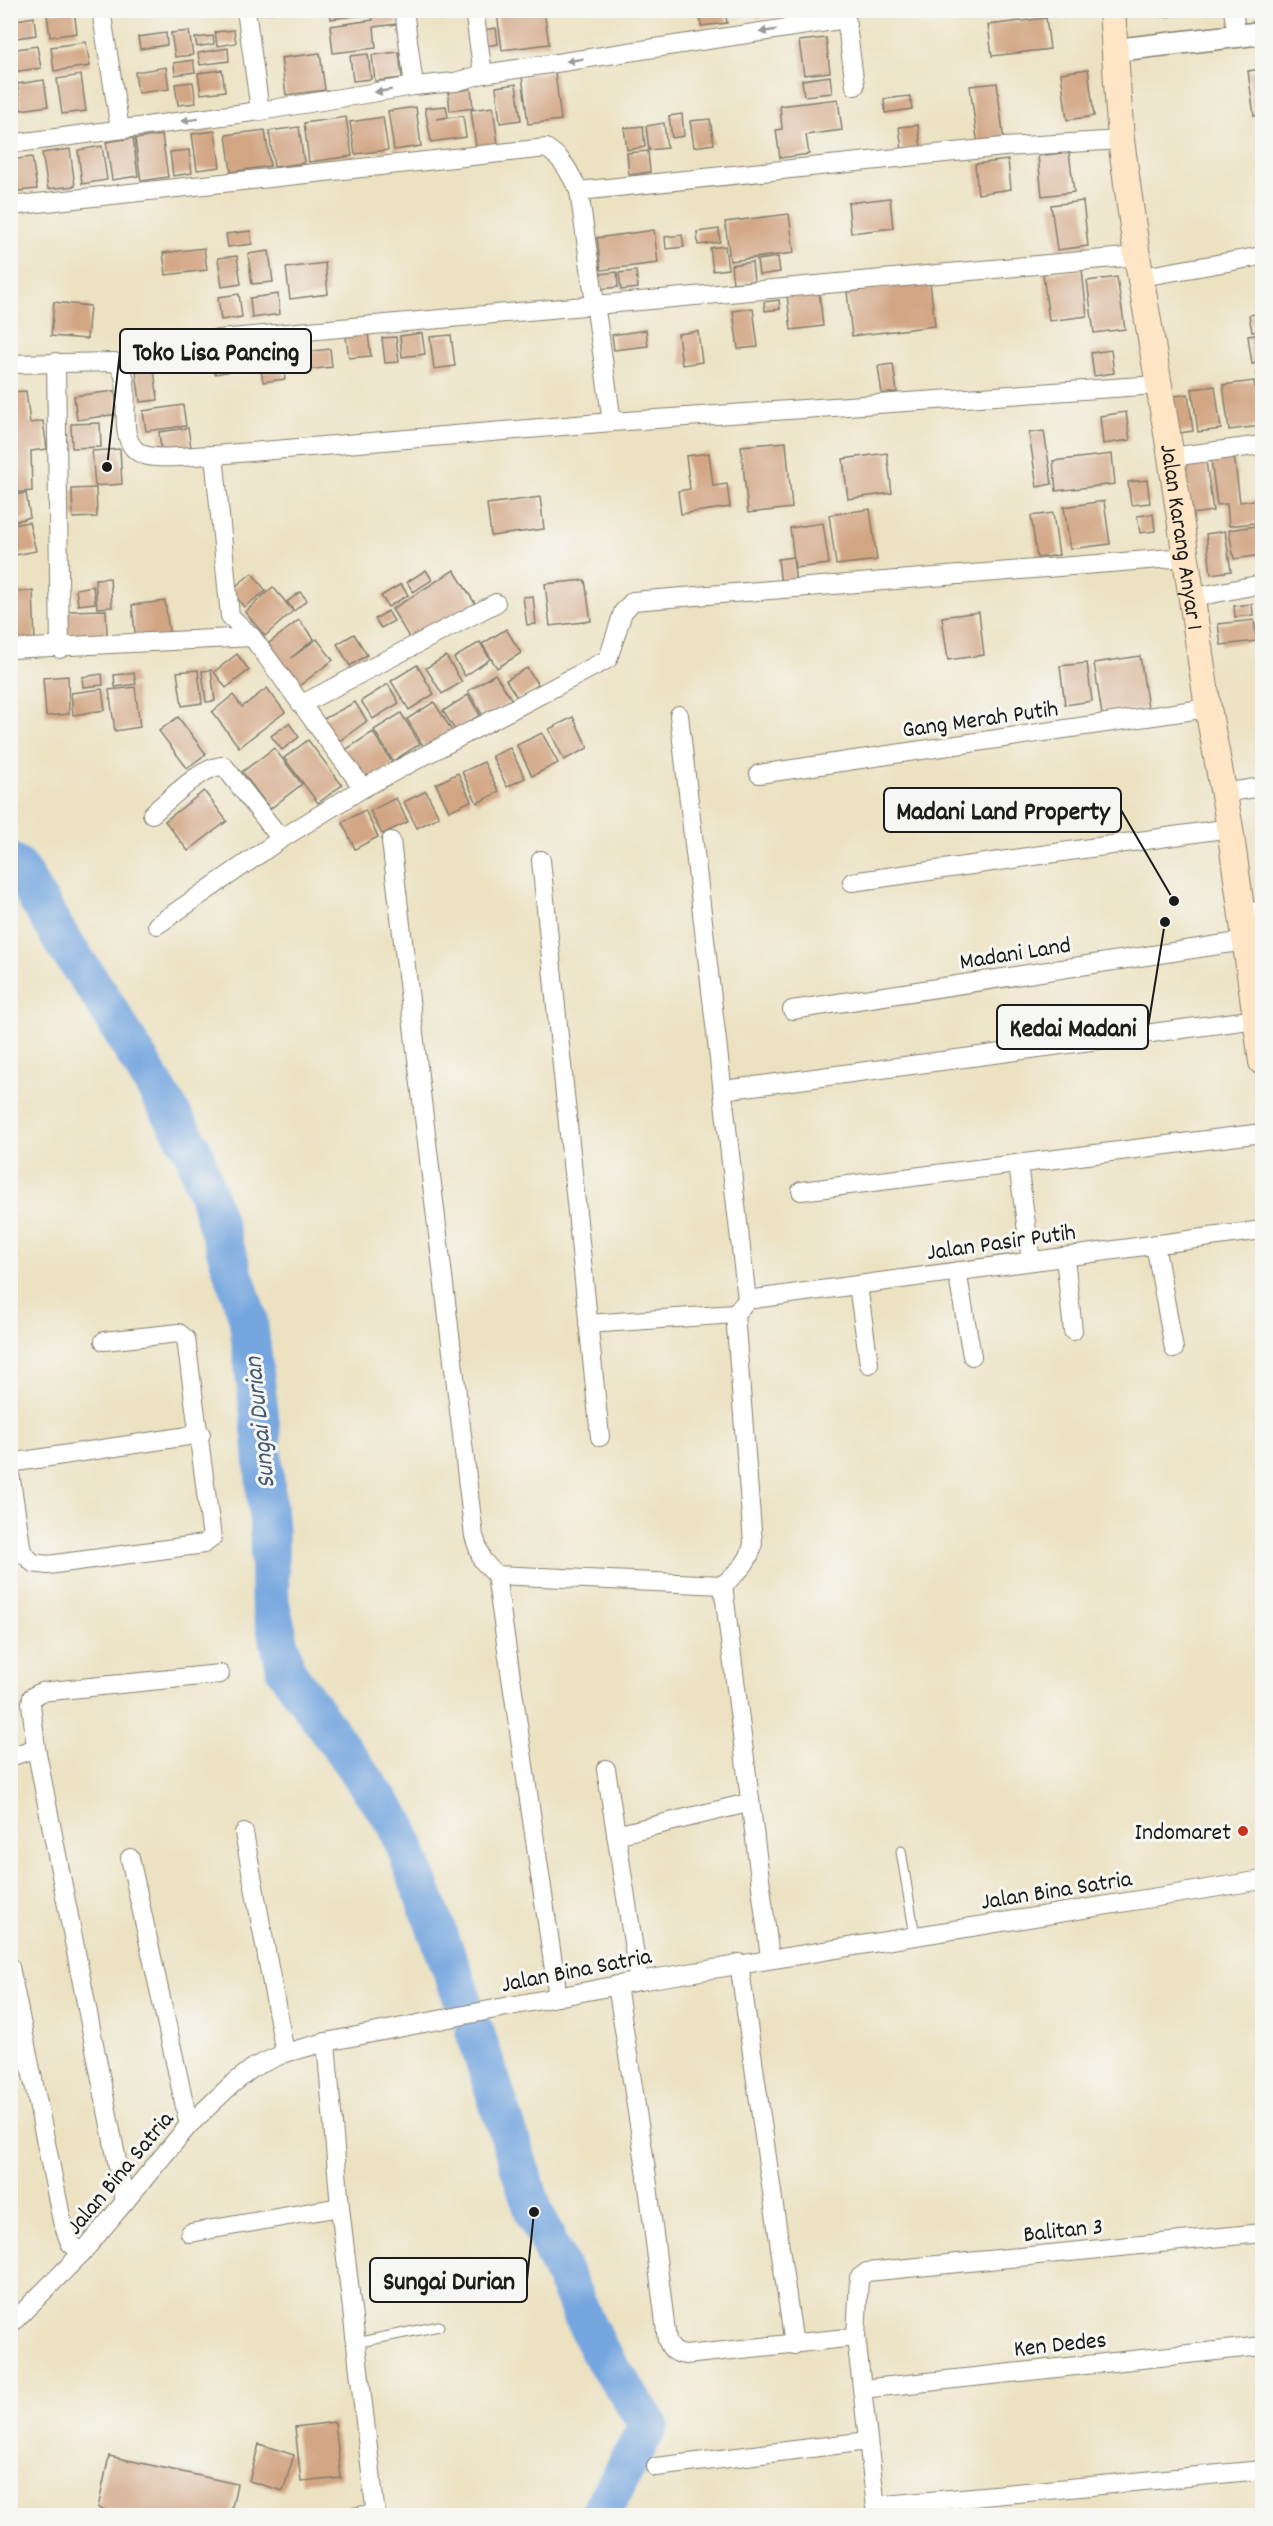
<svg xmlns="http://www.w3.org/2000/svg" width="1273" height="2526" font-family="Dekko,sans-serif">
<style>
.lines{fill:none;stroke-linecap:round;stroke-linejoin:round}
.river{stroke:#74a6df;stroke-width:39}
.building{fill:#d2a583}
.service-casing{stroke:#847f6f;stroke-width:11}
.minor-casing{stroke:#847f6f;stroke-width:20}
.tertiary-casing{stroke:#847f6f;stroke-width:25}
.secondary-casing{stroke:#847f6f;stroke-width:28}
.service{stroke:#fff;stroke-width:9}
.minor{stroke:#fff;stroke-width:18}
.tertiary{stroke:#fff;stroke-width:22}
.secondary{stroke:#fde5c5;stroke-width:26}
.oneway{fill:#999}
.poi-dot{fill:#c8321e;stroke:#f6f6f2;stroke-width:2}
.labels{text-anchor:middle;stroke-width:6;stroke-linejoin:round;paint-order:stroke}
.street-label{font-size:24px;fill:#1c1c1c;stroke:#f6f6f2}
.poi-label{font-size:24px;fill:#1c1c1c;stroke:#f6f6f2;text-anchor:end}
.water-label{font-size:26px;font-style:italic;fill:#445a74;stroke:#f6f6f2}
.leader{fill:none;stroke:#1c1c1c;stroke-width:2}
.callout-dot{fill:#1c1c1c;stroke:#f6f6f2;stroke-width:2}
.callout{fill:#f6f6f2;stroke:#1c1c1c;stroke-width:2}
.callout-label{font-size:26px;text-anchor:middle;font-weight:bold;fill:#1c1c1c}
</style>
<rect width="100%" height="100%" fill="#f6f6f2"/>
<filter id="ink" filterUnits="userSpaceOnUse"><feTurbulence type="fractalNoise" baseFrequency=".0167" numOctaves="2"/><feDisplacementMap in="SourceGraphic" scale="12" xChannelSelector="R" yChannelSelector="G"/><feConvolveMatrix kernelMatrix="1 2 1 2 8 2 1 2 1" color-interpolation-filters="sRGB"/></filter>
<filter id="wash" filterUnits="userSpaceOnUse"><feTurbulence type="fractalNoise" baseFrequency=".008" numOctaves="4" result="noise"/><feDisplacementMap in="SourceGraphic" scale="24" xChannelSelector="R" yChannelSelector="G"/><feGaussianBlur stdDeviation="1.35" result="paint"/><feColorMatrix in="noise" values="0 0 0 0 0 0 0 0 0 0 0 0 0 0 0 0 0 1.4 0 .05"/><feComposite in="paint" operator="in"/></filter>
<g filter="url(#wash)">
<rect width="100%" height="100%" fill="#ece2c2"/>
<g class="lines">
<g class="river">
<path d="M10 862 18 867 63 942 101 997 193 1150 248 1318 260 1420 269 1530 270 1602 286 1671 397 1825 462 1997"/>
<path d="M475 2032 534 2212 599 2351 649 2425 599 2516"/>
</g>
</g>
<g id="blocks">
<g class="building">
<path d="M74 10 77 33 50 37 47 13Z"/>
<path d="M137 10H156V12L137 15Z"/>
<path d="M173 10H201V12L174 16Z"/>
<path d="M260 10H279V12L260 14Z"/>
<path d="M330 10H369L370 14 331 19Z"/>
<path d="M371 10H395L397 24 374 27 376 48 333 53 330 26 373 20Z"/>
<path d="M516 10H544L549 44 502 50 497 13Z"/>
<path d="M699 10H725L727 23 701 26Z"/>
<path d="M755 10H778V15L756 18Z"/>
<path d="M987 10H1022V12L988 16Z"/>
<path d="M1161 10H1195V12L1162 17Z"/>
<path d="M34 17 36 35 10 39V21Z"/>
<path d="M1046 18 1050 49 992 56 988 25Z"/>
<path d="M496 28 498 44 485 46 483 30Z"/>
<path d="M234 30 236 43 217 46 215 32Z"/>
<path d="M189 31 193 55 175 57 171 33Z"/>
<path d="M166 33 167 45 140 49 138 37Z"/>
<path d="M213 36 214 44 197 47 195 38Z"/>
<path d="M826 38 830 72 804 75 799 41Z"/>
<path d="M86 42 90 66 54 71 51 47Z"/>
<path d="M37 46 41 68 12 72 10 50Z"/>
<path d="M228 48 229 61 200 65 198 53Z"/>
<path d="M399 52 402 78 375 81 372 55Z"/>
<path d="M320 53 325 90 286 95 281 58Z"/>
<path d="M368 54 371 79 353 81 350 56Z"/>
<path d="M193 60 195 72 175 75 174 63Z"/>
<path d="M166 67 169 89 138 93 135 72Z"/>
<path d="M1088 69 1094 116 1067 120 1061 73Z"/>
<path d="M1262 69V115L1254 116 1248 71Z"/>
<path d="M222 70 225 91 201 94 198 73Z"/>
<path d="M555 72 561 120 528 124 522 76Z"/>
<path d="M81 75 86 111 62 114 57 79Z"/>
<path d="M830 76 832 93 804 96 802 80Z"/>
<path d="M44 80 48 106 21 110 17 84Z"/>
<path d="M193 82 196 103 178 105 175 84Z"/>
<path d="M997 83 1004 142 978 146 970 86Z"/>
<path d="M516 84 521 120 500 123 496 87Z"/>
<path d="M471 89 473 108 450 111 448 92Z"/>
<path d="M910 96 912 109 885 113 884 99Z"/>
<path d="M838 99 842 130 806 135 809 154 780 158 776 130 782 129 780 106Z"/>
<path d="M446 106 448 117 436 119 463 116 466 137 431 142 425 108Z"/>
<path d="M416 107 421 146 394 150 388 111Z"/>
<path d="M493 107 498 144 476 147 471 110Z"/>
<path d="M682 114 684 136 672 138 669 116Z"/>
<path d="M346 117 352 156 309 162 304 123Z"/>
<path d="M383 117 388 150 355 154 350 122Z"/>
<path d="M710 119 714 144 694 147 690 121Z"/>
<path d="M664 123 667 148 649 150 646 126Z"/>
<path d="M918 125 921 148 902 150 899 127Z"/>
<path d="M1257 125H1262V152H1261Z"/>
<path d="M643 126 645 147 627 150 624 128Z"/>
<path d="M299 127 304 163 274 167 269 131Z"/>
<path d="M265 130 270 166 231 172 226 135Z"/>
<path d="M215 131 220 167 197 170 192 134Z"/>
<path d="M162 135 168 177 141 181 135 139Z"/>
<path d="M133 138 138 176 112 180 106 142Z"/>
<path d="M102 146 107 180 82 184 78 150Z"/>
<path d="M70 149 75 186 48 189 42 153Z"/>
<path d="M189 150 192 173 173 176 170 152Z"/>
<path d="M648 151 650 172 629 175 627 153Z"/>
<path d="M1069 152 1074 192 1042 196 1038 156Z"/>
<path d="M32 157 37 189 10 192V160Z"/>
<path d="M1008 160 1011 189 978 194 975 164Z"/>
<path d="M890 198 893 228 851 233 848 203Z"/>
<path d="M1083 201 1088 246 1057 250 1051 205Z"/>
<path d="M789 214 794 253 730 261 725 222Z"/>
<path d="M719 229 720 242 698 245 697 232Z"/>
<path d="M654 230 658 263 601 270 597 238Z"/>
<path d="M250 231 252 244 228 247 226 234Z"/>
<path d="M682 235 684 247 666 249 665 237Z"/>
<path d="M725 246 728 269 713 271 710 248Z"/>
<path d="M204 248 207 270 166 275 163 253Z"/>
<path d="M269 251 273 282 252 284 248 254Z"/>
<path d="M237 256 241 284 222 287 218 258Z"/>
<path d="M778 257 780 272 759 275 757 260Z"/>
<path d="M752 262 754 281 733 283 731 265Z"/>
<path d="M325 263 328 294 290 299 286 268Z"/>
<path d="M1082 269 1087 316 1049 321 1043 274Z"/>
<path d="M636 271 638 288 621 290 619 273Z"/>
<path d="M617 272 618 287 601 289 599 274Z"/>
<path d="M1117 277 1125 329 1094 333 1087 281Z"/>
<path d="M930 282 935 326 852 336 847 292Z"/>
<path d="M819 291 823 326 791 330 787 295Z"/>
<path d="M239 294 242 317 221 320 218 297Z"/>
<path d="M278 294 280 314 252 318 250 298Z"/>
<path d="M779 300 780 309 765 311 764 302Z"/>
<path d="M54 302 90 306 87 339 51 336Z"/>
<path d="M753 308 758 347 738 349 733 311Z"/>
<path d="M1262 313V331L1252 332 1249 315Z"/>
<path d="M646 330 648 346 614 350 612 335Z"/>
<path d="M698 331 702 362 682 365 678 334Z"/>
<path d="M422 333 425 354 402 357 400 336Z"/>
<path d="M368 334 371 356 349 358 346 337Z"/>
<path d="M1262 334V362L1252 364 1248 336Z"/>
<path d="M451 335 455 366 434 369 430 337Z"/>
<path d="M396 337 399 362 385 363 382 338Z"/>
<path d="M330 349 332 367 307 370 305 352Z"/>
<path d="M1111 350 1114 373 1094 376 1091 353Z"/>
<path d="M230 357 232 371 215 374 213 358Z"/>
<path d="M283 361 285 379 263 382 260 364Z"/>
<path d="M893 364 897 392 882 394 878 366Z"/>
<path d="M154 370 158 400 140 402 136 372Z"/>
<path d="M1262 370V409H1261L1256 371Z"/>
<path d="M1254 381 1260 426 1229 430 1223 385Z"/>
<path d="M1215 386 1221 429 1198 432 1192 389Z"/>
<path d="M26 391 30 423 43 421 47 449 31 451 32 491 11 493 10 392Z"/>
<path d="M115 391 118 414 77 420 74 396Z"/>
<path d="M1188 394 1193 431 1173 434 1168 397Z"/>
<path d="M183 405 186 426 146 431 143 411Z"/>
<path d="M1126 412 1130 440 1103 444 1100 416Z"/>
<path d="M100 423 101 447 72 448 71 424Z"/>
<path d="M188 428 191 447 161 451 159 432Z"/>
<path d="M1044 431 1052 484 1037 487 1029 433Z"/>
<path d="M786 442 792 508 748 513 741 446Z"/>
<path d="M120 449 122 484 95 486 92 451Z"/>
<path d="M709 453 713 486 727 484 730 507 681 514 678 491 690 489 686 456Z"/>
<path d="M887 453 892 493 848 499 843 459Z"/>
<path d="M1112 454 1115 484 1056 491 1053 461Z"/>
<path d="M1234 455 1240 502 1262 499V522L1229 526 1227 504 1217 505 1211 459Z"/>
<path d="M1206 461 1213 511 1192 514 1185 464Z"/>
<path d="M1147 480 1150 503 1131 505 1128 482Z"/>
<path d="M96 488 97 517 73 518 72 489Z"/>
<path d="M26 493 30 517 10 523V496Z"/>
<path d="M540 497 544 529 491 536 487 504Z"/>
<path d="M1104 501 1110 544 1070 549 1064 507Z"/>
<path d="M870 509 877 560 836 565 829 515Z"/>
<path d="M1053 513 1059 555 1037 558 1031 516Z"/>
<path d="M1153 514 1155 531 1140 533 1137 516Z"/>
<path d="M29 522 36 551 15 555 10 525Z"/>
<path d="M823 523 829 564 795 568 790 528Z"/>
<path d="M1262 525V555L1234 559 1229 530Z"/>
<path d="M1225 531 1231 571 1211 574 1206 534Z"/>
<path d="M793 557 796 585 781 586 778 559Z"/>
<path d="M426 570 432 580 413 592 407 582Z"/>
<path d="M454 570 476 605 413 644 392 609Z"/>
<path d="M252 573 266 591 244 607 231 590Z"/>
<path d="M110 578 112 607 97 608 95 579Z"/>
<path d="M585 580 591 621 550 626 545 584Z"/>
<path d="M401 584 408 595 388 607 381 596Z"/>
<path d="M93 586 95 603 78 605 76 589Z"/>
<path d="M273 587 293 611 265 636 245 612Z"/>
<path d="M33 591 35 643 10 641V592Z"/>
<path d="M300 592 307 600 294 611 287 602Z"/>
<path d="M533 596 536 624 527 625 523 597Z"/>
<path d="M165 601 170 638 136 642 132 605Z"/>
<path d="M1252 604 1253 615 1235 617 1234 606Z"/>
<path d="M106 610 107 636 67 637V611Z"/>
<path d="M388 611 394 621 381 628 375 619Z"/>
<path d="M979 612 984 655 948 660 942 617Z"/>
<path d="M299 620 314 639 291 658 317 639 333 660 299 686 268 644Z"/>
<path d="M1254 620 1257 641 1221 645 1218 624Z"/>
<path d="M506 629 521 653 497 668 482 644Z"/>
<path d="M354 634 367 655 350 666 337 644Z"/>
<path d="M480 642 490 659 465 676 454 658Z"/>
<path d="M237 654 249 670 226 688 214 672Z"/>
<path d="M446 656 462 682 442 694 426 668Z"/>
<path d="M1140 656 1148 708 1102 715 1094 663Z"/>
<path d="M1087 663 1092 701 1065 705 1060 666Z"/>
<path d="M417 665 434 694 409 710 391 681Z"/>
<path d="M527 668 539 686 518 699 506 680Z"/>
<path d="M198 670 202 703 182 706 177 672Z"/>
<path d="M211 670 215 701 206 702 202 671Z"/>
<path d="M134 673 136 684 115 687 114 675Z"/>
<path d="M102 674 103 685 83 687 82 677Z"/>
<path d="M495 674 512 700 484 718 468 691Z"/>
<path d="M68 676 69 714 46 716 43 678Z"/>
<path d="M388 684 399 703 373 719 361 701Z"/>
<path d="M135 687 140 727 115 731 109 690Z"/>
<path d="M267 688 285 712 239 747 212 712 233 695 242 707Z"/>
<path d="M102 689 105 710 73 715 71 693Z"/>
<path d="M468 695 480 715 455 730 443 711Z"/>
<path d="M355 702 367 721 335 744 320 721Z"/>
<path d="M434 702 453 732 425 749 407 719Z"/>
<path d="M401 713 420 744 393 761 374 730Z"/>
<path d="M178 717 206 754 187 768 159 731Z"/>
<path d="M573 717 588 748 564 760 549 729Z"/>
<path d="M289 723 299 737 282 750 271 736Z"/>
<path d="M373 732 393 764 362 784 342 752Z"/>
<path d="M542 733 558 763 532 776 517 745Z"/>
<path d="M308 740 342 785 318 803 284 758Z"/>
<path d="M274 748 302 784 270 809 242 772Z"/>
<path d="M510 748 525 778 507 787 492 756Z"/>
<path d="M484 762 499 792 477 803 462 772Z"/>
<path d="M458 773 471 801 449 811 436 784Z"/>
<path d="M204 791 227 821 188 851 165 821Z"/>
<path d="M426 791 439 817 417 828 404 802Z"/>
<path d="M396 798 408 822 382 834 370 811Z"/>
<path d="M365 810 378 837 355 849 342 822Z"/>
<path d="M335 2422 341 2478 301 2482 295 2427Z"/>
<path d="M259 2444 294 2455 283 2491 249 2481Z"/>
<path d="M109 2456 237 2484 230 2516H131L98 2508Z"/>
</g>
</g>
</g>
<g filter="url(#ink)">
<use href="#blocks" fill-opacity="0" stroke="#847f6f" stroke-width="1.5"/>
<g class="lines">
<g class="service-casing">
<g id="service">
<path d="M901 1851 915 1936"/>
<path d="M355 2343 439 2326"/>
<path d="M330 2516 375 2509"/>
</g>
</g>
<g class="minor-casing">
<g id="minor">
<path d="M101 10 120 129"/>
<path d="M246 10 260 111"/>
<path d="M404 10 414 86"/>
<path d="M474 10 483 74"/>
<path d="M845 10 855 86"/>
<path d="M1233 10 1237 37"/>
<path d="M10 144 260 111 414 86 455 82 483 74 846 19"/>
<path d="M579 191 1003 147 1121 140"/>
<path d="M10 206 546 148C564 159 569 172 579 191L612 422"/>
<path d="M1142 277 1262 256"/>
<path d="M175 343 1137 256"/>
<path d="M56 362 60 649"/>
<path d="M10 364 115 362C141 380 106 447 148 456 168 460 193 455 214 455L612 422 1157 385"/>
<path d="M214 455 230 616 252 637 363 788 608 659 623 612 633 601 1185 557"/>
<path d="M1171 457 1262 445"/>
<path d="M1191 598 1262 584"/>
<path d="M10 649 252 637"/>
<path d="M302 704 496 603"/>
<path d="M759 774 1208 708"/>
<path d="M1223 793 1262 787"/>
<path d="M152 814C168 801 204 764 224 766L281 839 363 788"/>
<path d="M391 841 474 1536 482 1560 496 1575 723 1585C737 1572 750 1563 753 1543L735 1314 747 1300 679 715"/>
<path d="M541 860 600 1437"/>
<path d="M852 882 1230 828"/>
<path d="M1241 914 1262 910"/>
<path d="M157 925 281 839"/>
<path d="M792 1010 1245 941"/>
<path d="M724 1090 1257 1019"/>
<path d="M1018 1164 1031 1261"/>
<path d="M801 1191 1262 1133"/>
<path d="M1155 1244 1174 1349"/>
<path d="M1065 1257 1073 1331"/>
<path d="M957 1271 972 1356"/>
<path d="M858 1285 869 1364"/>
<path d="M747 1300 1262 1230"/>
<path d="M588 1324 735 1314"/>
<path d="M10 1463 201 1434"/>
<path d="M10 1473 22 1552"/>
<path d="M10 1554 22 1552 33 1563 48 1565 204 1544 212 1538 186 1339 179 1333 104 1341"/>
<path d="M496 1575 558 1997"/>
<path d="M723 1585 770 1958"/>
<path d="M10 1757 36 1748"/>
<path d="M606 1769 639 1981"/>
<path d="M244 1833 285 2053"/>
<path d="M616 1835 748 1803"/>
<path d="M130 1858 189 2125"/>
<path d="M739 1963 794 2345"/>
<path d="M10 1967 62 2221 70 2243 82 2253"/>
<path d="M617 1985 646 2169 667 2340C671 2350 675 2353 685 2355L856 2337"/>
<path d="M326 2042 340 2207 376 2516"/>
<path d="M125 2202 36 1748 31 1703 32 1697 41 1692 220 1674"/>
<path d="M190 2233 340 2207"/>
<path d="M10 2325 82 2253 189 2125 230 2086 254 2067 285 2053 326 2042 639 1981 1262 1880"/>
<path d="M862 2389 1262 2346"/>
<path d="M656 2467 868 2441"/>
<path d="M876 2506 1262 2470"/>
<path d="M877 2516 856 2337 859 2278 867 2272 1262 2233"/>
</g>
</g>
<g class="tertiary-casing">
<path id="tertiary" d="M1116 50 1262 33"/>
</g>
<g class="secondary-casing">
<g id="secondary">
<path id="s1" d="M1112 10 1121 140 1137 256 1171 457 1208 708 1230 828 1262 1062"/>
</g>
</g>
<use href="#service" class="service"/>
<use href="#minor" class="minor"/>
<use href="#tertiary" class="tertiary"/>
<use href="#secondary" class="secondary"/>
</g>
<defs><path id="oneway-solid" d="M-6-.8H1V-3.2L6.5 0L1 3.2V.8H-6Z" transform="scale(1.5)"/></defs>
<g class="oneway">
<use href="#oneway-solid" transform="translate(768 31) rotate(171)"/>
<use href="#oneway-solid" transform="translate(575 60) rotate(171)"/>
<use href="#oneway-solid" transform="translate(383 91) rotate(171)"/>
<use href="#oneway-solid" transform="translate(190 120) rotate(173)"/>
</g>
</g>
<circle class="poi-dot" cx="1243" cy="1831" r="6"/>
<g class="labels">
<g class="street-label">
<text dy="8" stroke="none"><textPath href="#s1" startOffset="532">Jalan Karang Anyar 1</textPath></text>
<text transform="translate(980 718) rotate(-8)" y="8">Gang Merah Putih</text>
<text transform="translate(1015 952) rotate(-9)" y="8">Madani Land</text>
<text transform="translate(1001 1241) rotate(-8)" y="8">Jalan Pasir Putih</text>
<text transform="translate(1056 1889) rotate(-9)" y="8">Jalan Bina Satria</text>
<text transform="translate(576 1969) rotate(-11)" y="8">Jalan Bina Satria</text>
<text transform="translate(119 2172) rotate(-50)" y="8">Jalan Bina Satria</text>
<text transform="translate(1063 2229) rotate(-6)" y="8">Balitan 3</text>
<text transform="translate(1060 2343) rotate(-6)" y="8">Ken Dedes</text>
</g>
<g class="poi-label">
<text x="1231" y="1839">Indomaret</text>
</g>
<g class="water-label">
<text transform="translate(258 1423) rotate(-96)" y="9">Sungai Durian</text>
</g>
</g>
<path class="leader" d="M107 467L120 351M1174 901L1121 810M1165 922L1148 1027M534 2212L527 2280"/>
<g class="callout-dot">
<circle cx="107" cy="467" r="6"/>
<circle cx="1174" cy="901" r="6"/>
<circle cx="1165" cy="922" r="6"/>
<circle cx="534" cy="2212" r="6"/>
</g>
<g class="callout">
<rect x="120" y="329" width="191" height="44" rx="6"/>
<rect x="884" y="788" width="237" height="44" rx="6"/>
<rect x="997" y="1005" width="151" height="44" rx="6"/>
<rect x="370" y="2258" width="157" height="44" rx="6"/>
</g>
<g class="callout-label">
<text x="216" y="360">Toko Lisa Pancing</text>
<text x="1003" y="819">Madani Land Property</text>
<text x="1073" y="1036">Kedai Madani</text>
<text x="449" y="2289">Sungai Durian</text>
</g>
<rect width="1273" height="2526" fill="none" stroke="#f6f6f2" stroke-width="36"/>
</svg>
